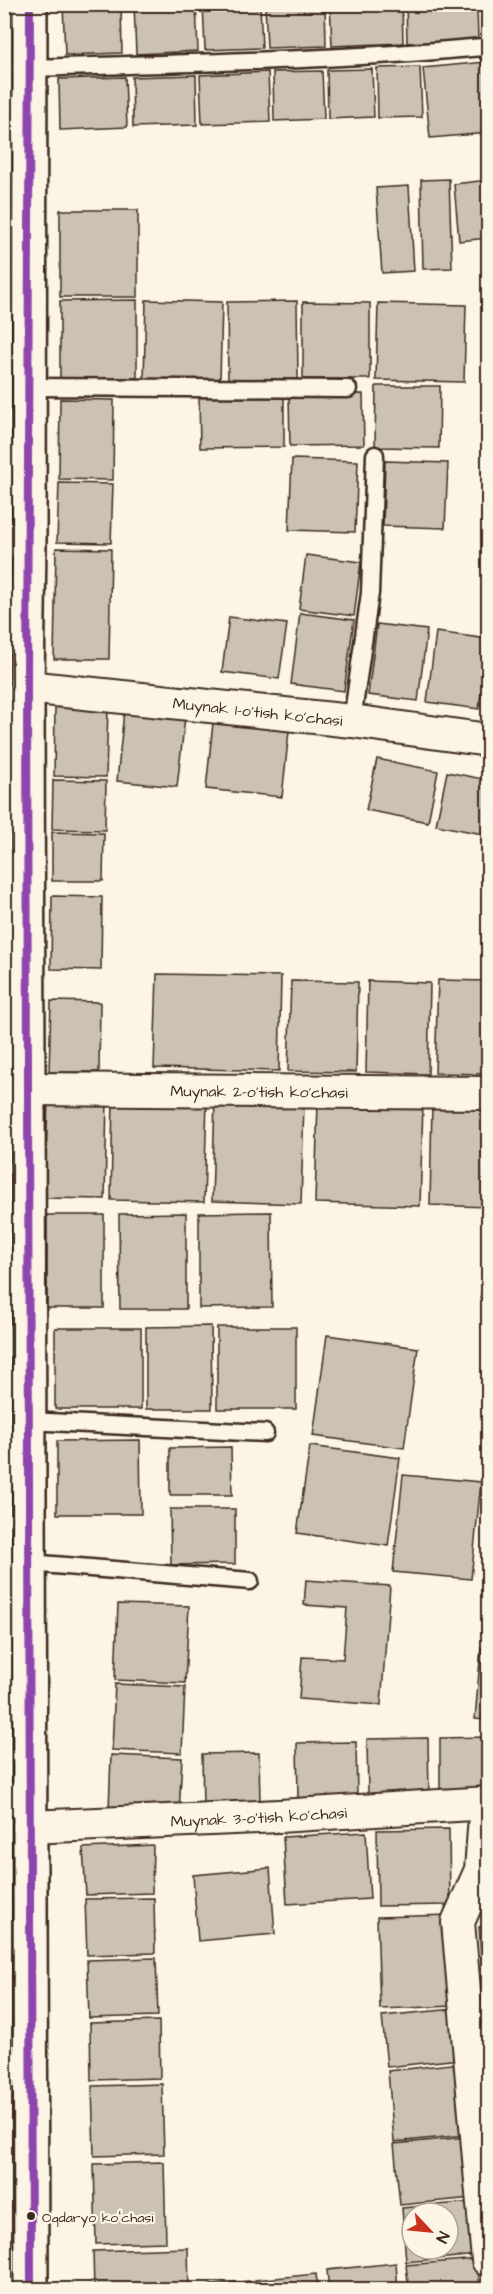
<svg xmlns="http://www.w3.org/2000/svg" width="493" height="2294" font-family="'Architects Daughter',sans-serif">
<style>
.building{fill:#ccc2b3;stroke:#3b2a1e;stroke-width:1.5;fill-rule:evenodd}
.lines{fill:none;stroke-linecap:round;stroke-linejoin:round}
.service-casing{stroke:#3b2a1e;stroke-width:21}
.minor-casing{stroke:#3b2a1e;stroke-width:36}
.tertiary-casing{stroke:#3b2a1e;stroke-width:38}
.service{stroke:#fcf5e5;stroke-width:16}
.minor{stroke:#fcf5e5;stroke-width:32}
.tertiary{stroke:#fcf5e5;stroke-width:33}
.bus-1-casing{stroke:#fcf5e5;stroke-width:12}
.bus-1{stroke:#8e44ad;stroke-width:8}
.bus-dot{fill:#3b2a1e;stroke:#fcf5e5;stroke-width:2}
.labels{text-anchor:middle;stroke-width:4.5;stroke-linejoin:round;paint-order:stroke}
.bus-label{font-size:14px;fill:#3b2a1e;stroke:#fcf5e5;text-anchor:start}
.street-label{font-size:16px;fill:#3b2a1e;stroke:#fcf5e5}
</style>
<rect width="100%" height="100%" fill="#fcf5e5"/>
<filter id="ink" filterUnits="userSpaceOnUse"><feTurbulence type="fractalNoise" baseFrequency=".0167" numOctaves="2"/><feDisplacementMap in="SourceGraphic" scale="12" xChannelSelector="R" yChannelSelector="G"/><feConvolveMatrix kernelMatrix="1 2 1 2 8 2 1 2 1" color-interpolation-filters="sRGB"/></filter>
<g filter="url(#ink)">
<g class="building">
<path d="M63 4H121L122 53 65 55Z"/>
<path d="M134 4H196L198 51 136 54Z"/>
<path d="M203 4H260L262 48 205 50Z"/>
<path d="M265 4H325L326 46 267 48Z"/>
<path d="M330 4H402L403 43 332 46Z"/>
<path d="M406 4H477L478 40 407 43Z"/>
<path d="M486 62 488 133 430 138 423 68Z"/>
<path d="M420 67 422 117 378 118 377 68Z"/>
<path d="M372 69 374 117 328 119 327 70Z"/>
<path d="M322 71 324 119 274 121 273 72Z"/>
<path d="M268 72 270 122 202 124 200 75Z"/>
<path d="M196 75 197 125 133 127 132 77Z"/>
<path d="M125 77 127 127 60 130 59 79Z"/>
<path d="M449 179 452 268 423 269 421 180Z"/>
<path d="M488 180V238L459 241 454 184Z"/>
<path d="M409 186 414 271 382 273 376 188Z"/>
<rect x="60" y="210" width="78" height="87"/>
<path d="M137 300V378H60V301Z"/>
<path d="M146 300 222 302 220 381 144 380Z"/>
<path d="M297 301 298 379 228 380 227 302Z"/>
<path d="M303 302 370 303V379H303Z"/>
<path d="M378 303 466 305 464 382 376 380Z"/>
<path d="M376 386H440L439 448 375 447Z"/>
<path d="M363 394 364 445 290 446 289 395Z"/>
<path d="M284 395V447L200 448 199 396Z"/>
<path d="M60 399 114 400 113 480 59 479Z"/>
<path d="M292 459 358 461 355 532 289 530Z"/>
<path d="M385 461 448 463 445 528 383 526Z"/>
<path d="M59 483 113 484 111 543 57 542Z"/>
<path d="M56 548 111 549 109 659H54Z"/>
<path d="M306 555 361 562 354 616 299 609Z"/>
<path d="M300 613 354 620 344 691 291 684Z"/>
<path d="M229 617 287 624 279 679 222 672Z"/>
<path d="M377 624 427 630 418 701 368 695Z"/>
<path d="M436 632 488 639 479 709 427 702Z"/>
<path d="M55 706 108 707 106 777 54 776Z"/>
<path d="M124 711 185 717 177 787 117 781Z"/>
<path d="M213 723 289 731 282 797 206 789Z"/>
<path d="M377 759 438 771 428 822 366 810Z"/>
<path d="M447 772 488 780V835L436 825Z"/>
<path d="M53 780 106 781 105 830 52 829Z"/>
<path d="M52 832 104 833 103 881H52Z"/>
<path d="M52 896 102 897 101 970 51 969Z"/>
<path d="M157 974 281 976 279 1071 154 1068Z"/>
<path d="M438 980 488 981V1074L435 1073Z"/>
<path d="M291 981 358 982 356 1072 288 1071Z"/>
<path d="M368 981 430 983 428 1074 366 1072Z"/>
<path d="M51 1001 100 1002 99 1072H49Z"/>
<path d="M48 1096 107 1097 105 1199 45 1198Z"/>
<path d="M113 1098 207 1100 204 1202 111 1200Z"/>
<path d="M215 1099 304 1102 301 1204 212 1201Z"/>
<path d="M318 1100 423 1103 420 1206 315 1203Z"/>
<path d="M432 1103 488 1104V1207L430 1205Z"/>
<path d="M271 1212 272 1307 199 1308V1213Z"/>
<path d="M186 1213V1309H120L119 1214Z"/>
<rect x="47" y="1215" width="57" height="93"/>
<path d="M488 1268V1301L480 1298Z"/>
<path d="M211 1326 212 1409H146V1327Z"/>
<rect x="217" y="1327" width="79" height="82"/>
<rect x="55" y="1328" width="86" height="81"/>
<path d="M327 1335 418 1348 404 1448 313 1436Z"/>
<path d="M140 1440 141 1514H57V1441Z"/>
<path d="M310 1446 400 1458 388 1546 297 1533Z"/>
<path d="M231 1447 232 1495H170V1448Z"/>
<path d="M403 1475 481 1482 471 1579 393 1572Z"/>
<path d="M170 1509H235V1564L171 1565Z"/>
<path d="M306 1580 390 1586 381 1705 299 1699 302 1657 343 1659 347 1608 304 1605Z"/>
<path d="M487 1583H488V1642L483 1641Z"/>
<path d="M118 1604 189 1606 185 1683 115 1680Z"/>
<path d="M481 1648 488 1649V1720L475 1719Z"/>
<path d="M115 1684 185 1687 182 1753 112 1750Z"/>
<path d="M488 1737V1790H440V1738Z"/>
<path d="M428 1738 429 1794 368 1795 367 1739Z"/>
<path d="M356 1742 357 1796 298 1798 297 1743Z"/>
<path d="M259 1753 260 1805 203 1807 202 1754Z"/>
<path d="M111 1755 182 1758 179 1813 109 1810Z"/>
<path d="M449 1829 450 1905 378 1906 377 1830Z"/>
<path d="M366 1832 370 1899 287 1904 283 1837Z"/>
<path d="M153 1845 152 1893 86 1895 83 1848Z"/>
<path d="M270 1868 275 1934 198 1941 193 1875Z"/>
<path d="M154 1898 155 1953 87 1955 85 1899Z"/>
<path d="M451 1915 454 2006 380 2009 377 1917Z"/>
<path d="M488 1926V2019H486L479 1927Z"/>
<path d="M156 1958 158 2016 89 2018 87 1960Z"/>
<path d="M454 2009 459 2059 387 2067 382 2016Z"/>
<path d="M159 2021 160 2078 91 2080 90 2023Z"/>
<path d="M460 2063 466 2135 394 2142 388 2071Z"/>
<path d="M162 2084 164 2154 94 2156 92 2086Z"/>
<path d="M466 2137 472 2198 400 2205 394 2144Z"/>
<path d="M164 2162 166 2242 96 2244 94 2164Z"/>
<path d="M472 2202 477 2255 406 2262 402 2208ZM412 2213H448V2249H412Z"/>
<path d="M188 2248 189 2290H94L93 2251Z"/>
<path d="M477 2259 480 2290H409L406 2265Z"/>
<path d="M396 2263 398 2290H329L327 2270Z"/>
<path d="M316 2274 318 2290H256L255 2280Z"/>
<path d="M249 2281 250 2290H193V2287Z"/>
</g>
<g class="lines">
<g class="service-casing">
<g id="service">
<path d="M30 68C181 63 333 61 483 47L488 53"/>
<path d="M30 387 348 389"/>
<path d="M352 721 370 593 375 455"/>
<path d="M4 950H28"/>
<path d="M29 1421 265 1433"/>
<path d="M29 1563 250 1581"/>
</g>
</g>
<g class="minor-casing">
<g id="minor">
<path d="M4 539 29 542"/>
<path id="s1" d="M27 687 352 721 488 740"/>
<path id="s2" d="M29 1089 488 1093"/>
<path d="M4 1799 29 1800"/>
<path d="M486 1803 481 1870 458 1922 488 2260"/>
<path id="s3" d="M29 1827 279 1816 488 1803"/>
</g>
</g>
<g class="tertiary-casing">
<path id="tertiary" d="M30 4 29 542 27 687 31 2290"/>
</g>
<use href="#service" class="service"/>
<use href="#minor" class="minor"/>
<use href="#tertiary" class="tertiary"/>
<g class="bus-1-casing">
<path id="bus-1" d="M30 4 27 687 31 2290"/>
</g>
<use href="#bus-1" class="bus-1"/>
</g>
</g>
<circle class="bus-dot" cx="31" cy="2216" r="5"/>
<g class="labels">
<g class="bus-label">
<text x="42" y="2222">Oqdaryo koʻchasi</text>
</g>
<g class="street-label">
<text dy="6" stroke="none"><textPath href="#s1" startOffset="232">Muynak 1-o'tish ko'chasi</textPath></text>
<text dy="6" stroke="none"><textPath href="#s2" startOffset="230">Muynak 2-o'tish ko'chasi</textPath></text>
<text dy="6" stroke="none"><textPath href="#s3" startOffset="230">Muynak 3-o'tish ko'chasi</textPath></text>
</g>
</g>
<rect width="493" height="2294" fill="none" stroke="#fcf5e5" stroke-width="24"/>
<rect x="12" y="12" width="469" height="2270" fill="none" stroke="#3b2a1e" stroke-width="2" filter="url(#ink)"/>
<g transform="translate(430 2231) rotate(116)"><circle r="28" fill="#fcf5e5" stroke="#afa495" stroke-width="1.5"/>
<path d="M0-4.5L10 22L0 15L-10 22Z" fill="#c8321e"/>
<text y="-9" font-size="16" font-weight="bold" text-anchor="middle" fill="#3b2a1e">N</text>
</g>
</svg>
